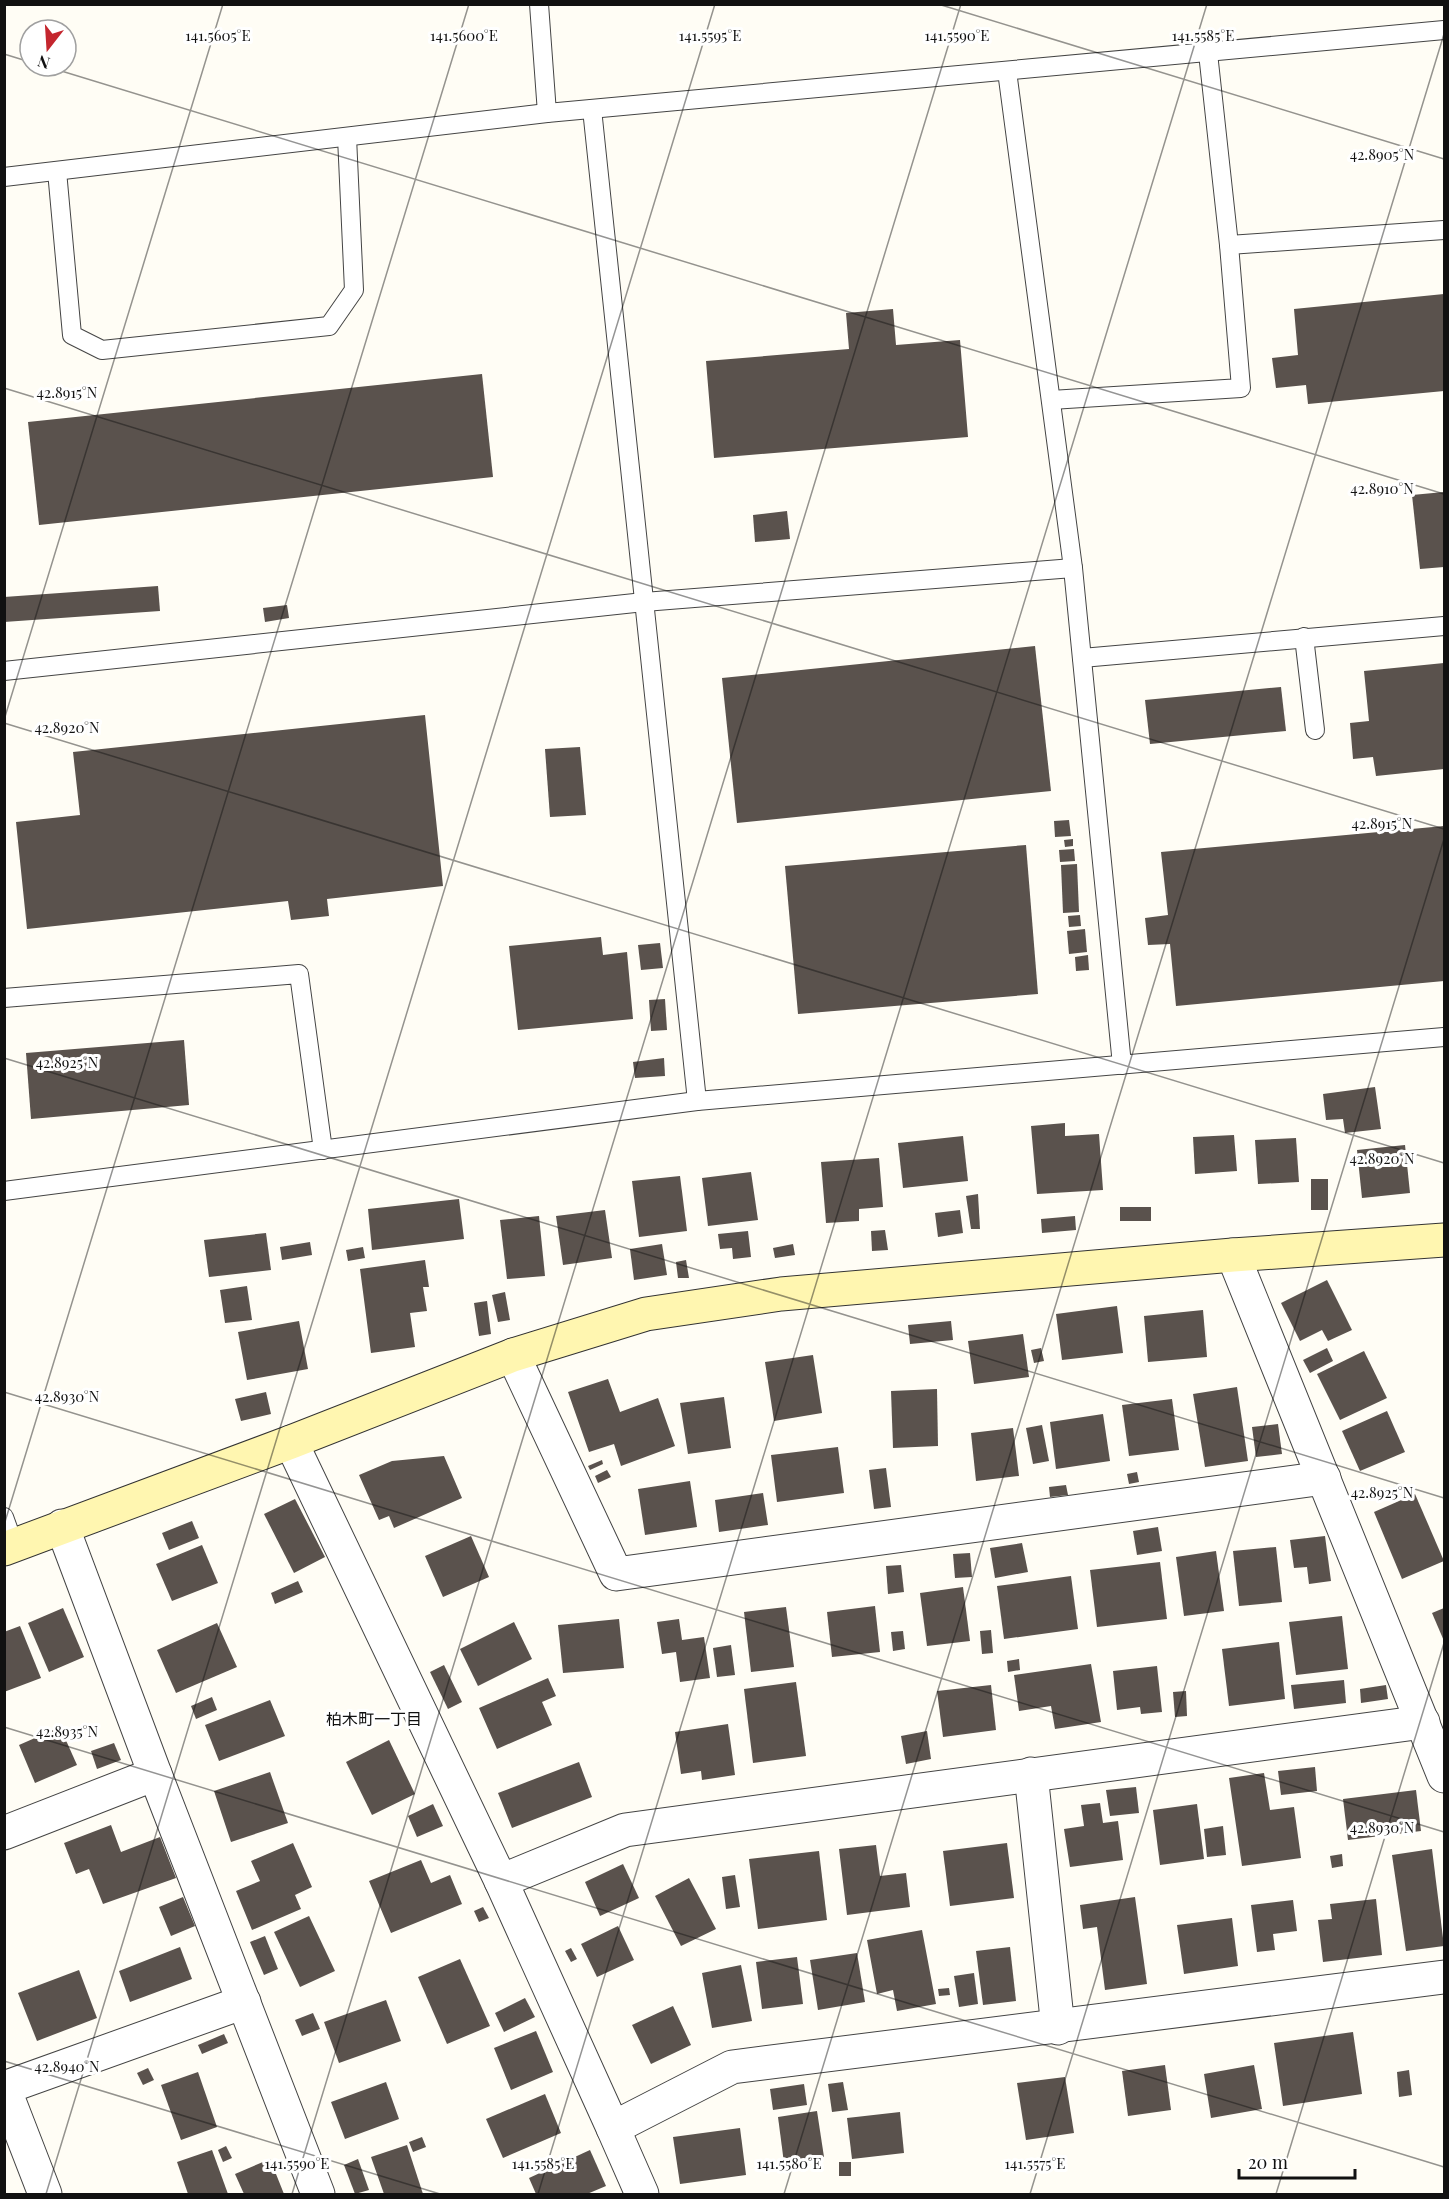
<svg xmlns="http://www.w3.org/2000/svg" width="1449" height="2199" font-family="'Playfair Display','Noto Sans JP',serif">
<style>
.building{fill:#5a524d}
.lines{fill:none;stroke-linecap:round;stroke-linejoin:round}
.lane-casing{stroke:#444;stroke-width:20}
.street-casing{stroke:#444;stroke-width:35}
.secondary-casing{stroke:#333;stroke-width:35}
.lane{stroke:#fff;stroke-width:18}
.street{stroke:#fff;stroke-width:33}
.secondary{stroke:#fff6b0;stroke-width:33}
.ticks{fill:none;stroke:#111;stroke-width:1.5;stroke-opacity:0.45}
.labels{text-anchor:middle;stroke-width:6;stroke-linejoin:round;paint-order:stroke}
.neighbourhood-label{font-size:16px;fill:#111;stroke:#fff}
.ticks-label{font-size:15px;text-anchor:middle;fill:#111;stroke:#fff;stroke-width:6;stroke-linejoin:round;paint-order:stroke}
</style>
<rect width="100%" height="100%" fill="#fffdf5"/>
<g class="building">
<path d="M1444 294V391L1308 404 1306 385 1276 388 1272 358 1298 355 1294 309Z"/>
<path d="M893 309 896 345 960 340 968 437 714 458 706 361 849 349 846 313Z"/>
<path d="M482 374 493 477 39 525 28 422Z"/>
<path d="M1444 492V567L1420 569 1412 495Z"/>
<path d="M787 511 790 539 755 542 753 515Z"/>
<path d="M158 586 160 611 4 622V597Z"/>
<path d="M287 605 289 618 265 622 263 608Z"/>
<path d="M1035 646 1051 791 737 823 722 678Z"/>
<path d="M1444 663V769L1376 776 1373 757 1353 759 1350 723 1369 721 1364 671Z"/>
<path d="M1281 687 1286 731 1150 744 1145 700Z"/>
<path d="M425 715 443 886 327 899 329 916 291 920 288 901 27 929 16 822 80 815 73 752Z"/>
<path d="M580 747 586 815 550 817 545 749Z"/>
<path d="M1069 820 1071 836 1055 837 1054 821Z"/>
<path d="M1444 826V981L1176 1006 1170 944 1148 945 1145 918 1168 915 1161 852Z"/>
<path d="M1073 839V846L1065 847 1064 840Z"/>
<path d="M1026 845 1038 994 798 1014 785 866Z"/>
<path d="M1074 849 1075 861 1060 862 1059 850Z"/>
<path d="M1077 864 1079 912 1063 913 1061 865Z"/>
<path d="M1080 915 1081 926 1069 927 1068 916Z"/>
<path d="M1085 929 1087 952 1069 954 1067 931Z"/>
<path d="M601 937 603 955 627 952 633 1019 518 1030 509 946Z"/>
<path d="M660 943 663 968 641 970 638 945Z"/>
<path d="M1088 955 1089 970 1076 971 1075 957Z"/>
<path d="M665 999 667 1030 651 1031 649 1000Z"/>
<path d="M184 1040 189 1105 31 1119 26 1053Z"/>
<path d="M664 1058 665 1076 635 1078 633 1062Z"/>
<path d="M1375 1087 1381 1129 1345 1133 1343 1119 1326 1120 1323 1094Z"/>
<path d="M1065 1123V1136L1099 1134 1103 1190 1037 1194 1031 1126Z"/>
<path d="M1234 1135 1237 1171 1195 1174 1193 1137Z"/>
<path d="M963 1136 968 1181 903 1188 898 1143Z"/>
<path d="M1296 1138 1299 1182 1258 1184 1255 1140Z"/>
<path d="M1405 1145 1410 1193 1362 1198 1357 1150Z"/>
<path d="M879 1158 883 1207 859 1209V1221L826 1223 821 1162Z"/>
<path d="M751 1172 758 1220 708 1226 702 1178Z"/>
<path d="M680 1176 687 1231 639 1237 632 1181Z"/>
<rect x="1311" y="1179" width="17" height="31"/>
<path d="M978 1194 980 1229H971L966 1196Z"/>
<path d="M459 1199 464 1239 372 1250 368 1209Z"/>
<rect x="1120" y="1207" width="31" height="14"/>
<path d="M605 1210 612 1258 563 1265 556 1216Z"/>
<path d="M960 1210 963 1233 938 1237 935 1213Z"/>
<path d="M539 1216 545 1276 507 1279 500 1220Z"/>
<path d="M1075 1216 1076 1230 1042 1233 1041 1219Z"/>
<path d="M885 1230 888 1250 872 1251 871 1231Z"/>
<path d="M748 1231 751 1257 733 1259 732 1248 720 1249 718 1234Z"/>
<path d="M266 1233 271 1270 209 1277 204 1240Z"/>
<path d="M310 1242 312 1255 282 1260 280 1247Z"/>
<path d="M662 1244 667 1275 634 1280 630 1249Z"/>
<path d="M793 1244 795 1255 775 1258 773 1248Z"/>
<path d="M363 1247 365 1258 348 1261 346 1250Z"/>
<path d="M425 1260 429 1287H423L427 1311 410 1313 415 1347 371 1353 360 1269Z"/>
<path d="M686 1260 689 1278H678L676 1262Z"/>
<path d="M1327 1280 1352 1330 1328 1341 1322 1330 1300 1341 1281 1303Z"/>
<path d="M247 1286 252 1320 225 1323 220 1290Z"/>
<path d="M505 1292 510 1320 498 1322 492 1295Z"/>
<path d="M487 1301 491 1334 479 1336 474 1303Z"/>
<path d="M1117 1306 1123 1353 1062 1360 1056 1314Z"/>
<path d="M1203 1310 1207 1357 1148 1362 1144 1316Z"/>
<path d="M299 1321 308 1369 247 1380 238 1332Z"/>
<path d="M951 1321 953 1340 910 1344 908 1325Z"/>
<path d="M1023 1334 1029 1377 974 1384 968 1341Z"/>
<path d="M1041 1348 1044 1361 1034 1363 1031 1350Z"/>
<path d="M1327 1348 1333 1361 1310 1373 1303 1360Z"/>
<path d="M1364 1351 1387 1398 1340 1420 1317 1374Z"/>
<path d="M813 1355 822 1413 774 1421 765 1362Z"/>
<path d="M608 1379 620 1412 658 1398 675 1446 621 1466 614 1444 589 1452 568 1392Z"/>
<path d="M1237 1387 1248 1461 1205 1467 1193 1394Z"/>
<path d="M937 1389 938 1446 893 1448 891 1391Z"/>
<path d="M266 1392 271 1414 241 1421 235 1399Z"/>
<path d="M724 1397 731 1448 688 1454 680 1403Z"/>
<path d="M1172 1399 1179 1450 1129 1456 1122 1405Z"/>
<path d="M1387 1411 1405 1452 1360 1471 1342 1431Z"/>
<path d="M1103 1414 1110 1461 1056 1469 1050 1422Z"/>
<path d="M1278 1424 1282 1454 1256 1457 1252 1427Z"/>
<path d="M1042 1425 1049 1461 1033 1464 1026 1428Z"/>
<path d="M1013 1428 1019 1476 976 1481 971 1433Z"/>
<path d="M838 1447 844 1493 777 1502 771 1455Z"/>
<path d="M444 1456 462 1498 394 1528 389 1516 379 1520 359 1475 392 1461Z"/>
<path d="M602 1460 603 1464 590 1470 588 1466Z"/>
<path d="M886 1468 891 1507 874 1509 869 1470Z"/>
<path d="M607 1470 611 1477 598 1483 595 1476Z"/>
<path d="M1137 1472 1139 1482 1129 1484 1127 1474Z"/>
<path d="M690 1481 697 1527 645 1535 638 1489Z"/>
<path d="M1066 1485 1068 1495 1050 1497 1049 1487Z"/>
<path d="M763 1493 768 1525 719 1532 715 1500Z"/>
<path d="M1415 1494 1444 1561 1402 1579 1374 1512Z"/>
<path d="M295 1499 325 1557 294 1573 264 1514Z"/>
<path d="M192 1521 199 1538 169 1550 162 1533Z"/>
<path d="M1158 1527 1162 1551 1137 1555 1133 1531Z"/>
<path d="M471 1536 489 1577 443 1597 425 1556Z"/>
<path d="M1325 1536 1331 1581 1309 1584 1307 1567 1294 1568 1290 1540Z"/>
<path d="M1022 1543 1028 1572 995 1578 990 1548Z"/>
<path d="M202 1545 218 1583 172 1601 156 1564Z"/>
<path d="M1276 1547 1282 1602 1239 1606 1233 1551Z"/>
<path d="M1216 1551 1224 1611 1184 1616 1176 1557Z"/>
<path d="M970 1553 972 1577 955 1578 953 1554Z"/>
<path d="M1160 1562 1167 1619 1097 1627 1090 1570Z"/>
<path d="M901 1565 904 1592 888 1594 886 1566Z"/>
<path d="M1071 1576 1078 1629 1004 1639 997 1586Z"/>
<path d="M298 1581 303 1592 275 1604 271 1593Z"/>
<path d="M963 1587 970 1641 927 1646 920 1593Z"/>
<path d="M875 1606 880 1652 832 1657 827 1612Z"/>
<path d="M786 1607 794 1667 751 1672 744 1612Z"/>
<path d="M63 1608 84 1657 49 1672 28 1623Z"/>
<path d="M1444 1608V1641L1432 1613Z"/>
<path d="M1342 1616 1348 1669 1296 1675 1289 1622Z"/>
<path d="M619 1619 624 1668 563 1673 558 1625Z"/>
<path d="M679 1619 682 1640 704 1637 710 1678 680 1682 676 1652 662 1654 657 1622Z"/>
<path d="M514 1622 532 1659 478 1686 460 1649Z"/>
<path d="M217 1623 237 1667 176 1693 157 1650Z"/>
<path d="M20 1626 41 1678 4 1692V1632Z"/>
<path d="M991 1630 993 1653 982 1654 980 1631Z"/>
<path d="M903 1631 905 1649 893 1651 891 1632Z"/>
<path d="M1279 1642 1285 1699 1229 1706 1222 1649Z"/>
<path d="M731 1645 735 1675 717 1677 713 1648Z"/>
<path d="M1019 1659 1020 1670 1008 1672 1007 1661Z"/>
<path d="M1091 1664 1101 1722 1055 1729 1051 1706 1019 1711 1014 1675Z"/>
<path d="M444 1665 462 1702 448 1709 430 1672Z"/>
<path d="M1157 1666 1162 1712 1141 1714 1140 1707 1117 1710 1113 1671Z"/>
<path d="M548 1678 556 1696 542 1702 552 1725 497 1749 479 1708Z"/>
<path d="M1344 1680 1346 1703 1294 1709 1291 1685Z"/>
<path d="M796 1682 806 1756 753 1763 744 1689Z"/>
<path d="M991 1685 996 1730 943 1737 937 1691Z"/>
<path d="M1386 1685 1388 1699 1361 1703 1360 1689Z"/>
<path d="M1186 1691 1187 1716 1175 1717 1173 1692Z"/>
<path d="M212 1697 217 1710 196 1719 191 1706Z"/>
<path d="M270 1700 285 1736 219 1761 205 1725Z"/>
<path d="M728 1724 735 1775 702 1780 701 1771 681 1774 675 1732Z"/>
<path d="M60 1727 77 1765 35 1783 19 1745Z"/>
<path d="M927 1731 931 1759 906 1764 901 1736Z"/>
<path d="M389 1740 415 1794 372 1815 346 1762Z"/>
<path d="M114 1743 121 1760 97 1769 91 1751Z"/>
<path d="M579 1762 592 1797 512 1828 498 1793Z"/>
<path d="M1315 1767 1317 1791 1281 1795 1278 1771Z"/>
<path d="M270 1772 288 1823 231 1842 214 1791Z"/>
<path d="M1264 1773 1270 1810 1294 1807 1301 1858 1242 1866 1229 1778Z"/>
<path d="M1136 1787 1139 1813 1110 1816 1106 1790Z"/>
<path d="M1416 1790 1421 1831 1348 1840 1343 1799Z"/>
<path d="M1100 1803 1103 1823 1118 1821 1123 1860 1070 1867 1064 1829 1084 1826 1081 1805Z"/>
<path d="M433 1804 443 1826 417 1837 408 1816Z"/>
<path d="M1197 1804 1204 1859 1160 1865 1153 1810Z"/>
<path d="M111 1825 121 1852 160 1837 176 1878 103 1904 89 1869 76 1874 64 1843Z"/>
<path d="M1223 1826 1226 1855 1207 1857 1204 1829Z"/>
<path d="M293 1843 312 1887 295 1895 301 1909 252 1930 236 1891 260 1881 251 1861Z"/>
<path d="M1007 1843 1014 1898 950 1906 943 1851Z"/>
<path d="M876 1845 880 1876 906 1873 910 1907 847 1915 839 1849Z"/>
<path d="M1432 1849 1444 1946 1406 1951 1392 1855Z"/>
<path d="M819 1851 827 1920 758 1929 749 1859Z"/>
<path d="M1342 1854 1343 1866 1332 1868 1330 1856Z"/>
<path d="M421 1860 431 1883 450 1875 462 1904 391 1933 369 1881Z"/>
<path d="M623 1864 639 1898 600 1916 585 1882Z"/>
<path d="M735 1875 740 1907 726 1909 722 1877Z"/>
<path d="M689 1878 716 1929 681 1946 655 1896Z"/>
<path d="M183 1897 195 1926 171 1936 159 1907Z"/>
<path d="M1135 1897 1147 1984 1105 1990 1097 1927 1083 1929 1080 1905Z"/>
<path d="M1376 1899 1382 1955 1323 1962 1318 1920 1332 1919 1330 1904Z"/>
<path d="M1293 1900 1297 1931 1273 1934 1275 1950 1257 1952 1251 1905Z"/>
<path d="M483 1907 489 1918 479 1922 474 1911Z"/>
<path d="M309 1916 335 1971 300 1987 274 1932Z"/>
<path d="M1232 1918 1238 1966 1184 1974 1177 1925Z"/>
<path d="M618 1926 634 1960 597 1977 581 1944Z"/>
<path d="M922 1930 936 2004 897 2011 893 1990 877 1994 867 1940Z"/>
<path d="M265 1936 278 1969 264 1975 250 1942Z"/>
<path d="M180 1947 192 1979 130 2002 119 1971Z"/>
<path d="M1010 1947 1016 2001 983 2005 976 1951Z"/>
<path d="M571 1948 577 1959 571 1962 565 1951Z"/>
<path d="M857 1953 865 2002 818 2010 810 1960Z"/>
<path d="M797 1957 803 2004 762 2009 756 1962Z"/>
<path d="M460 1959 490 2026 447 2044 418 1977Z"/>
<path d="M741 1965 752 2021 712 2028 702 1973Z"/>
<path d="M79 1970 97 2018 37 2041 18 1993Z"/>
<path d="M974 1973 978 2004 959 2007 954 1976Z"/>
<path d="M949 1988 950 1995 939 1996 938 1989Z"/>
<path d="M525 1998 535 2017 504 2032 495 2013Z"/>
<path d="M386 2000 401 2041 339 2063 324 2022Z"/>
<path d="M673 2006 691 2045 651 2064 632 2025Z"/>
<path d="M313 2013 320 2029 302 2036 295 2020Z"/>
<path d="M536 2031 553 2072 511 2090 494 2048Z"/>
<path d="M1353 2032 1362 2094 1283 2106 1274 2043Z"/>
<path d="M224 2034 228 2043 202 2054 198 2045Z"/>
<path d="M1165 2065 1171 2110 1128 2116 1122 2071Z"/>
<path d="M1254 2065 1262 2109 1211 2118 1204 2074Z"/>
<path d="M148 2068 154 2080 143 2085 137 2073Z"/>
<path d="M1409 2070 1412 2095 1399 2097 1397 2072Z"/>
<path d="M198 2072 217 2127 181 2140 161 2085Z"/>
<path d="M1065 2077 1074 2133 1026 2140 1017 2083Z"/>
<path d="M386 2082 399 2119 345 2139 331 2102Z"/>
<path d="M843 2082 848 2110 832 2112 828 2084Z"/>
<path d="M804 2084 807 2105 773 2110 770 2089Z"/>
<path d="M545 2094 561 2133 503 2158 486 2119Z"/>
<path d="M817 2111 824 2157 784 2163 778 2117Z"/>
<path d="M900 2112 904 2153 852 2159 847 2118Z"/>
<path d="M740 2128 746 2175 680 2184 673 2137Z"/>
<path d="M422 2137 426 2147 413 2152 409 2142Z"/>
<path d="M407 2145 423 2194H384L371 2157Z"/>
<path d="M226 2146 232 2158 223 2162 218 2150Z"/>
<path d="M212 2150 228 2194H188L177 2162Z"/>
<path d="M590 2150 606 2186 587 2194H536L529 2178Z"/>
<path d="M270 2159 284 2194H244L235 2174Z"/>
<path d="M358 2159 369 2190 355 2194 344 2165Z"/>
<rect x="839" y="2162" width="12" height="14"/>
</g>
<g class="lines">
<g class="lane-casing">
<g id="lane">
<path d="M539 4 547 113"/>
<path d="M1007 71 1073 568 1122 1065"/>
<path d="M592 109 697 1101"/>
<path d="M57 171 72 335 102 350 329 326 354 290 347 137"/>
<path d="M4 177 547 113 1444 30"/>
<path d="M1229 245 1444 230"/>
<path d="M1051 400 1241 388 1229 245 1208 53"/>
<path d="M1304 637 1315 730"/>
<path d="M1082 658 1444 626"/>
<path d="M4 671 644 602 1073 568"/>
<path d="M4 998 299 974 323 1150"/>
<path d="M4 1191 697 1101 1444 1037"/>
<path d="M4 1517 14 1545"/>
</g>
</g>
<g class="street-casing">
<g id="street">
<path d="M1233 1255 1444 1776"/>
<path d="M513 1355 616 1574 1324 1478"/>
<path d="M291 1442 501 1881 613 2128 732 2067 1444 1977"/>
<path d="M62 1526 155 1774 318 2194"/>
<path d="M1031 1774 1058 2028"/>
<path d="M4 1833 155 1774"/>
<path d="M501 1881 625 1830 1423 1722"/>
<path d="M4 2088 244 2002"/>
<path d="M4 2088 45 2194"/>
<path d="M613 2128 642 2194"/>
</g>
</g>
<g class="secondary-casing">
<path id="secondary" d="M4 1549 291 1442 513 1355 646 1314 781 1294 1233 1255 1444 1240"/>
</g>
<use href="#lane" class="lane"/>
<use href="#street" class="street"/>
<use href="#secondary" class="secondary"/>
</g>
<path class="ticks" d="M938 4 1444 159M4 54 30 62M45 66 1444 494M4 388 1444 829M4 720 223 4M4 723 1444 1163M4 1058 1444 1498M4 1392 1444 1832M4 1525 469 4M4 1727 1444 2167M4 2061 440 2194M46 2194 715 4M292 2194 961 4M538 2194 1207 4M784 2194 1444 34M1030 2194 1444 839M1276 2194 1444 1643"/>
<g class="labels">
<g class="neighbourhood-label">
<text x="374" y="1725">柏木町一丁目</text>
</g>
</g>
<g class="ticks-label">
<text x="218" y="41">141.5605°E</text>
<text x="464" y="41">141.5600°E</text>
<text x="710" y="41">141.5595°E</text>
<text x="957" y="41">141.5590°E</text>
<text x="1203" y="41">141.5585°E</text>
<text x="1382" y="160">42.8905°N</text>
<text x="67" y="398">42.8915°N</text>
<text x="1382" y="494">42.8910°N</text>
<text x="67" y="733">42.8920°N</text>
<text x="1382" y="829">42.8915°N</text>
<text x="67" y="1068">42.8925°N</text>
<text x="1382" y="1164">42.8920°N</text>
<text x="67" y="1402">42.8930°N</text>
<text x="1382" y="1498">42.8925°N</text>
<text x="67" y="1737">42.8935°N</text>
<text x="1382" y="1833">42.8930°N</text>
<text x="67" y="2072">42.8940°N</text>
<text x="297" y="2169">141.5590°E</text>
<text x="543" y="2169">141.5585°E</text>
<text x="789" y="2169">141.5580°E</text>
<text x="1035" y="2169">141.5575°E</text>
</g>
<rect width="1449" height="2199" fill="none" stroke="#111111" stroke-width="12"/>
<g transform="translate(48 48) rotate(197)"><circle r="28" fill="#ffffff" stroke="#a0a0a0" stroke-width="1.5"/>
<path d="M0-4.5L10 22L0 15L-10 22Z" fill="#c4262e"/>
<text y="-9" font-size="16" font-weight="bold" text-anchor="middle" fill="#111111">N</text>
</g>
<path d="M1239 2169v9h116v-9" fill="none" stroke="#111111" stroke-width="3"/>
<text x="1248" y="2169" font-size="18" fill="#111111" stroke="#ffffff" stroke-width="4.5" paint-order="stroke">20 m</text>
</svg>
